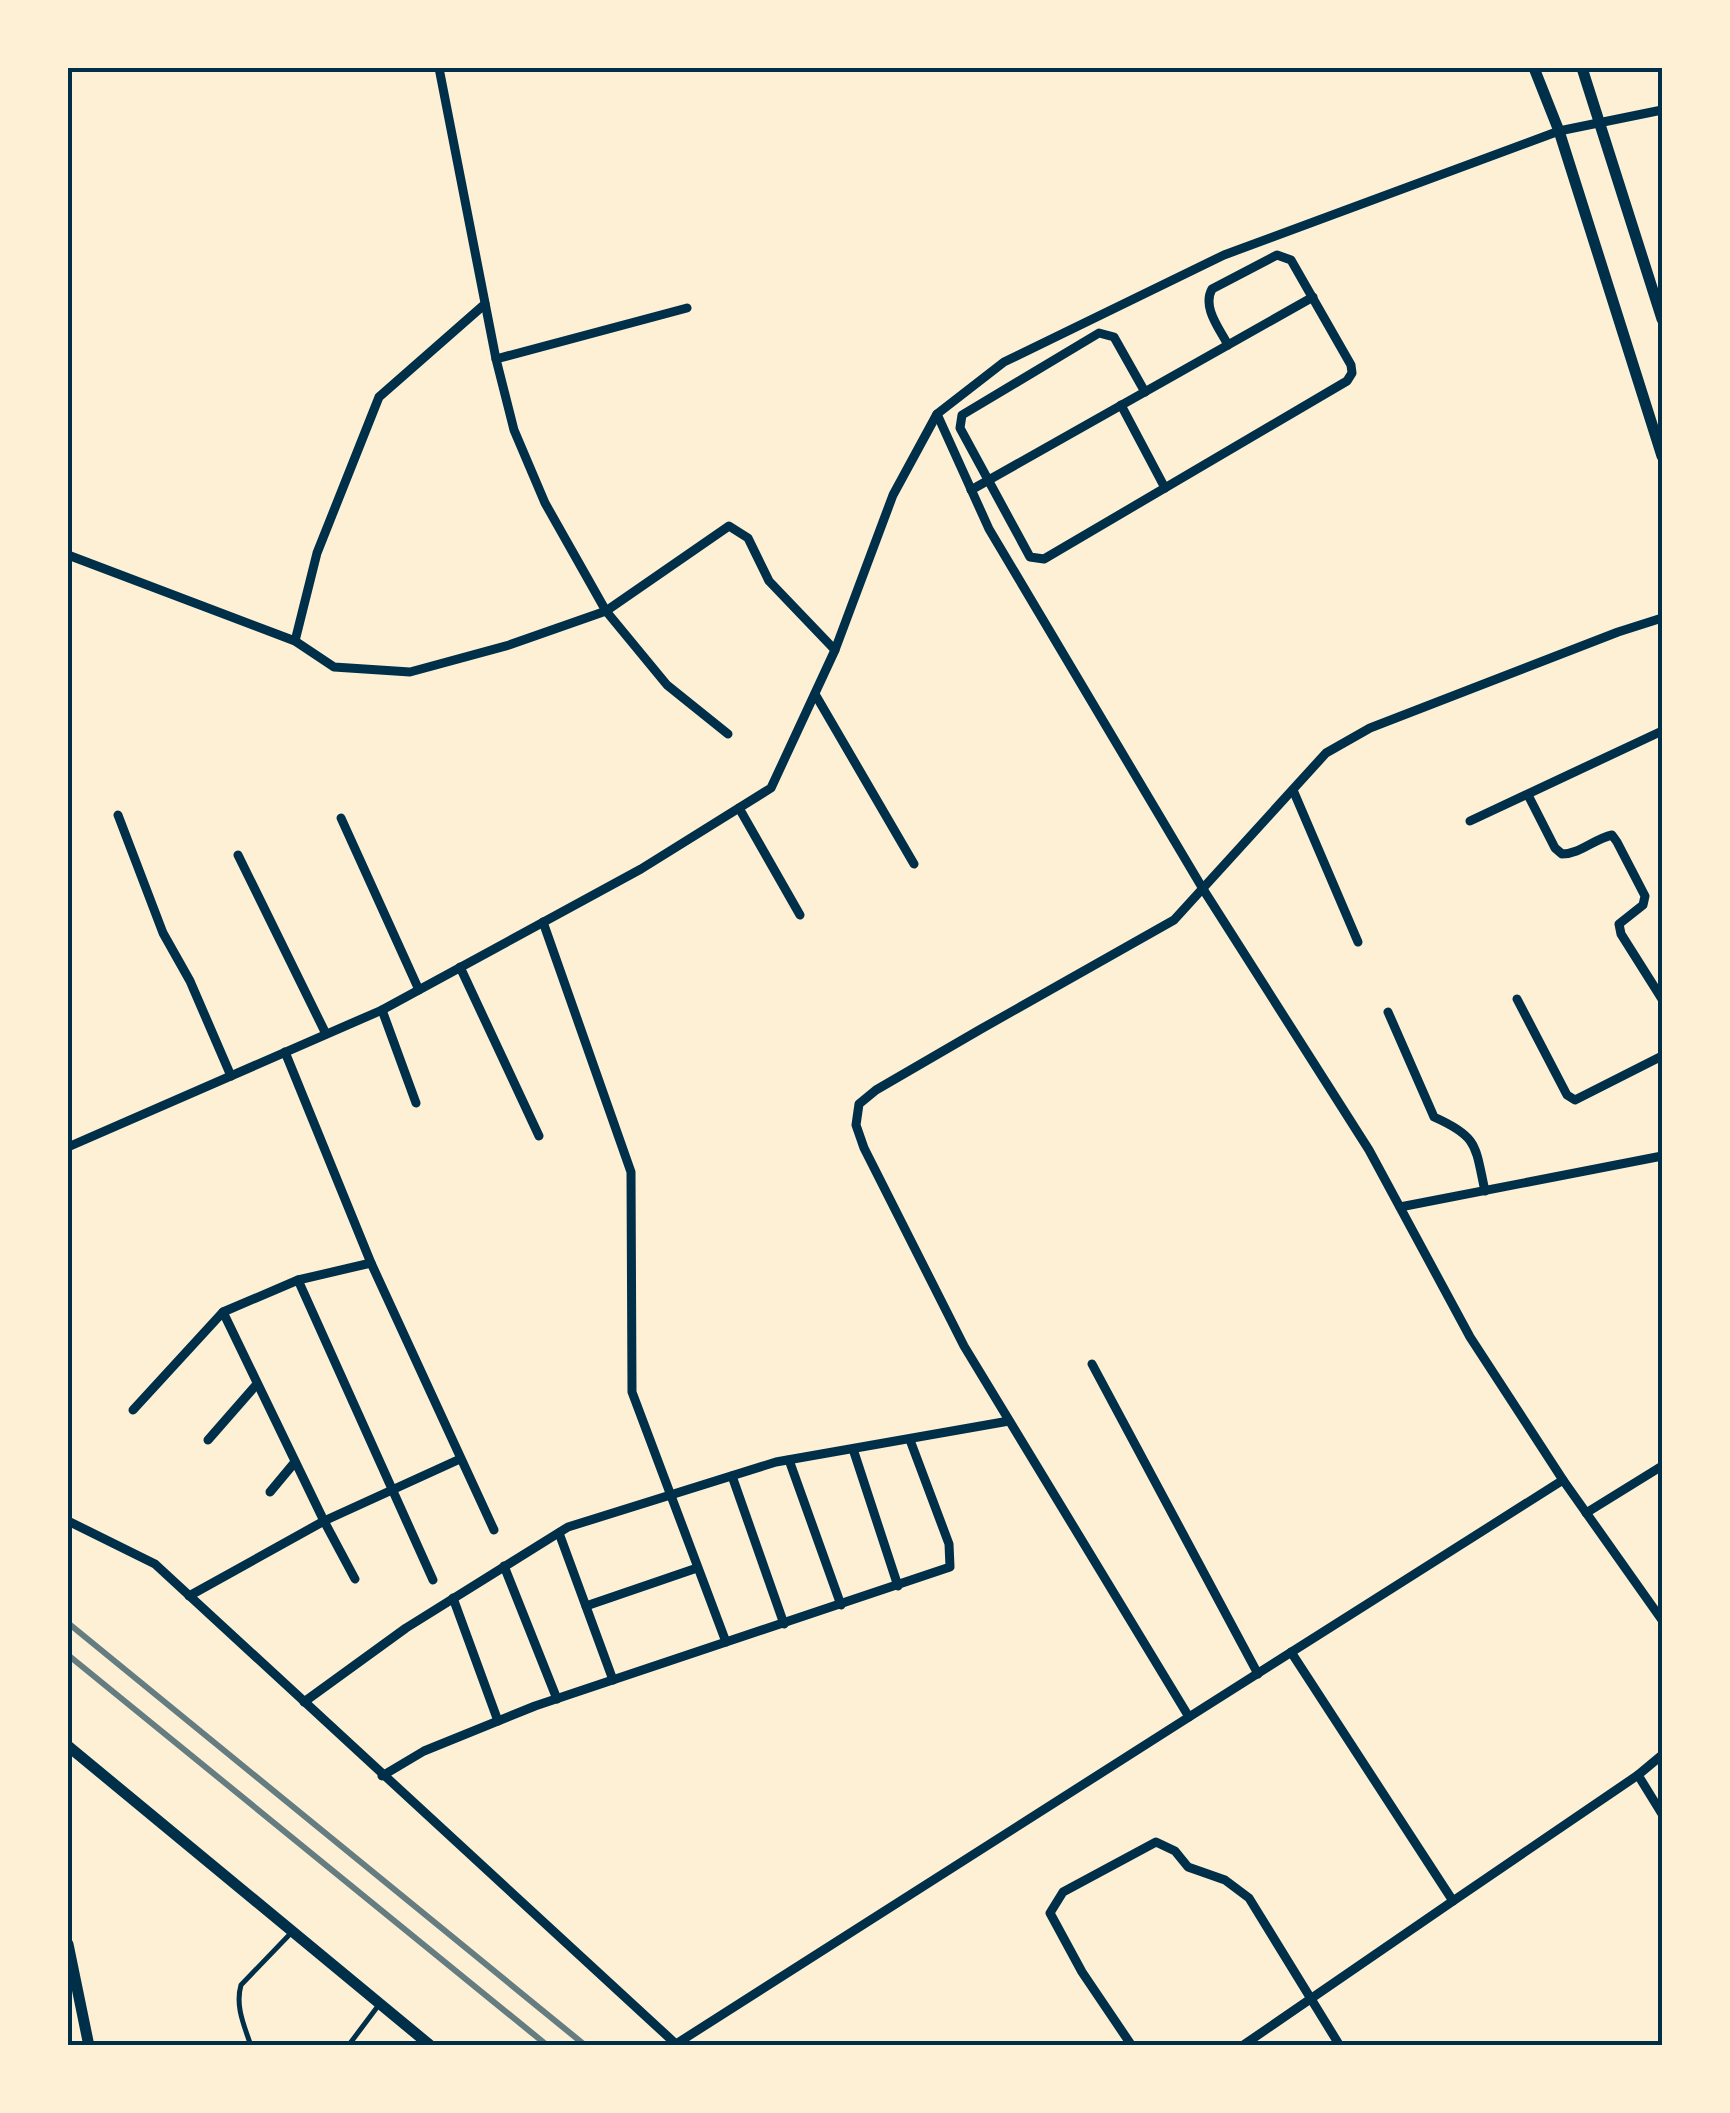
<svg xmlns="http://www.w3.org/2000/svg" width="1730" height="2113" font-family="'PT Serif',serif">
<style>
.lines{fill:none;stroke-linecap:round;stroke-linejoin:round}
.service{stroke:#003049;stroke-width:5}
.minor{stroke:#003049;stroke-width:9}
.tertiary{stroke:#003049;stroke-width:11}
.rail{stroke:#657d81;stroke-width:6}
.neatline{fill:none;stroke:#003049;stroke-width:4}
</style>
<rect width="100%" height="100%" fill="#fdf0d5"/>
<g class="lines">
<g class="service">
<path d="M251 2046C244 2025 235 2006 241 1985L292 1932"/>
<path d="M348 2046 378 2006"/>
</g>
<g class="minor">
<path d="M439 68 496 359 514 430 545 503 606 611 667 685 728 734"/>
<path d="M496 359 687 308"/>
<path d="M1145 392 1114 337 1099 333 962 415 960 428 1030 557 1044 559 1347 381 1352 373 1351 365 1291 260 1277 255 1212 289C1202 307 1219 328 1228 345"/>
<path d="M1121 405 1165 488"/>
<path d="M937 414 989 529 1203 889 1369 1150 1470 1337 1563 1480"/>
<path d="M971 490 1313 297"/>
<path d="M68 555 295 641 334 667 410 672 509 645 606 611 729 526 748 538 769 581 835 650"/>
<path d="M295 641 317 553 379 397 485 304"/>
<path d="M815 694 914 864"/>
<path d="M1293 790 1358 942"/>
<path d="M1528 795 1555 848 1562 854C1580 854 1594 839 1612 835L1617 842 1645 896 1643 905 1619 924 1621 934 1662 999"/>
<path d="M739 808 800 915"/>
<path d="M118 815 163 933 190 981 231 1076"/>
<path d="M341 818 419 990"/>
<path d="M1470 821 1662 731"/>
<path d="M238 855 326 1034"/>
<path d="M543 922 631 1172 632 1392 726 1642"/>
<path d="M460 967 539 1136"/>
<path d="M1517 999 1567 1095 1575 1100 1662 1056"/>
<path d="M382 1010 416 1103"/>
<path d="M1388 1012 1434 1117C1479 1137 1475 1146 1485 1191"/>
<path d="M285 1052 371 1263 494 1530"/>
<path d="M68 1147 382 1010 641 869 771 788 835 650 893 495 937 414 1004 362 1224 255 1559 131 1662 110"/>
<path d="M1400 1207 1662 1156"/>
<path d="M298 1280 433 1580"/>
<path d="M1092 1364 1258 1674"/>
<path d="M133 1410 223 1312"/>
<path d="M208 1440 257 1384"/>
<path d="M853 1449 898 1586"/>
<path d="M789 1460 841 1605"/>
<path d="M732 1476 784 1624"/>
<path d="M270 1492 295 1462"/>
<path d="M1586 1513 1662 1466"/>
<path d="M68 1521 155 1564 677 2045"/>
<path d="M559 1533 613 1680"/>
<path d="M504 1566 557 1699"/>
<path d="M355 1579 324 1521 223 1312 298 1280 371 1263"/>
<path d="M189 1596 324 1521 460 1459"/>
<path d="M453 1598 498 1721"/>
<path d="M586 1606 697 1568"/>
<path d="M1291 1652 1453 1901 1638 1775"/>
<path d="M304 1702 406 1628 568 1527 776 1462 1009 1421"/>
<path d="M1189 1717 1563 1480 1662 1620"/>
<path d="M1662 1755 1638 1775 1662 1814"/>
<path d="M382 1776 424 1751 535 1706 950 1567 949 1544 910 1440"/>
<path d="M676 2044 1189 1717 964 1346 864 1148 856 1125 859 1104 876 1090 981 1029 1174 920 1326 753 1370 728 1618 632 1662 618"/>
<path d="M1132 2046 1082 1972 1050 1913 1063 1892 1156 1842 1175 1851 1188 1867 1225 1880 1249 1898 1340 2046"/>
<path d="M1242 2046 1453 1901"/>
</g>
<g class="tertiary">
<path d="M1534 68 1559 131 1662 456"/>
<path d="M1582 68 1662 319"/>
<path d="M68 1746 431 2046"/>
<path d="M68 1944 89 2046"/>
</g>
<g class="rail">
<path d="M68 1623 586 2046"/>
<path d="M68 1655 548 2046"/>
</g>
</g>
<rect width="1730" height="2113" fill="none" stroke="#fdf0d5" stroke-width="140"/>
<rect x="70" y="70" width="1590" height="1973" class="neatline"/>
</svg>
